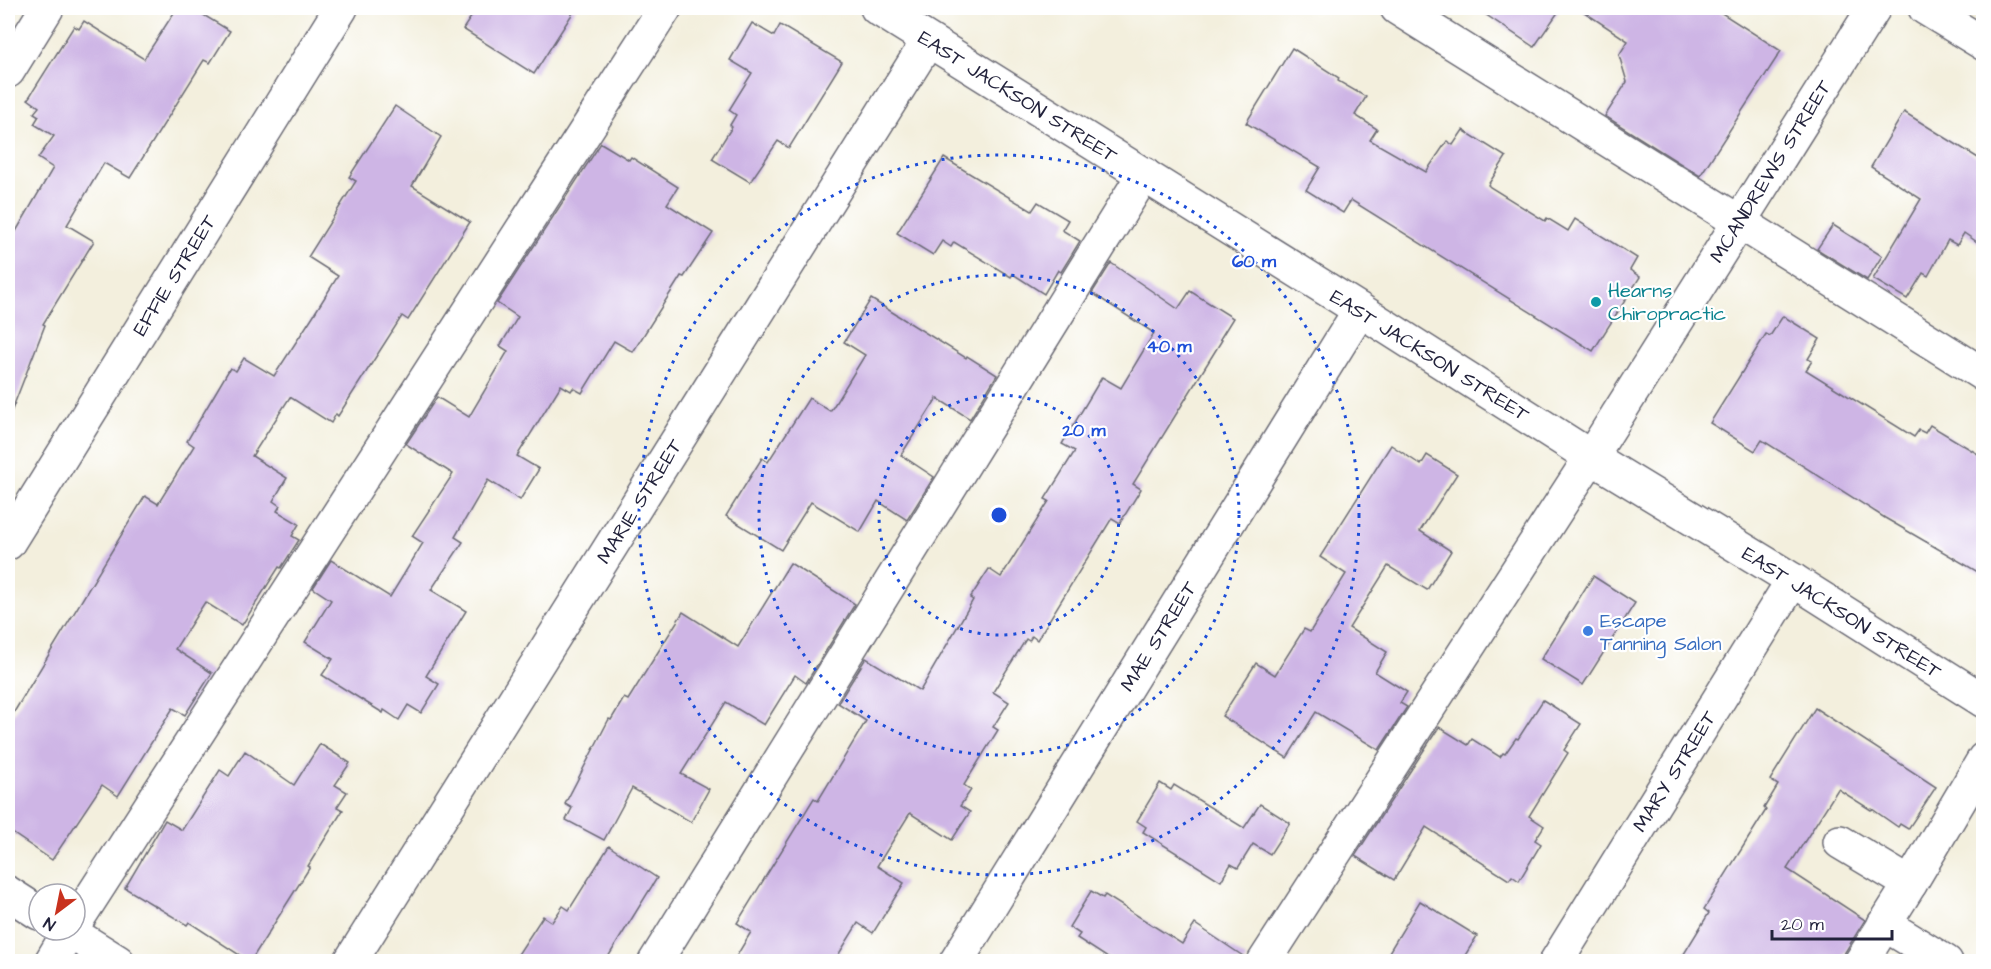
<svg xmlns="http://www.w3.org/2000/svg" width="1991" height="969" font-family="'Architects Daughter',sans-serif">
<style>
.building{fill:#ceb5e5}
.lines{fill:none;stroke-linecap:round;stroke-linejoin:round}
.minor-casing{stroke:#6b6a74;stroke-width:36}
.minor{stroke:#fff;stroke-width:33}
.ring{fill:none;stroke:#1d4ed8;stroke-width:3;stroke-dasharray:3 6}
.culture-dot{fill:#0f9aa8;stroke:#fff;stroke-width:2}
.shop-dot{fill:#3f7fe0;stroke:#fff;stroke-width:2}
.labels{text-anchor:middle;stroke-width:4.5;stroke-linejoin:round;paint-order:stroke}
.street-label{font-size:20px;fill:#22223b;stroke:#fff}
.culture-label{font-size:20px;fill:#0d838f;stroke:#fff;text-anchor:start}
.shop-label{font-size:20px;fill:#366cbe;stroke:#fff;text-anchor:start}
.centre{fill:#1d4ed8;stroke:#fff;stroke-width:3}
.ring-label{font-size:18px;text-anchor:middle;font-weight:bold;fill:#1d4ed8;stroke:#fff;stroke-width:4.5;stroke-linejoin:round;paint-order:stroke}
</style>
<rect width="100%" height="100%" fill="#fff"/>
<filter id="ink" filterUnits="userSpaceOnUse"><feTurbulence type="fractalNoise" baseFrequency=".0167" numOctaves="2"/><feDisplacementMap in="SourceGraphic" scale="12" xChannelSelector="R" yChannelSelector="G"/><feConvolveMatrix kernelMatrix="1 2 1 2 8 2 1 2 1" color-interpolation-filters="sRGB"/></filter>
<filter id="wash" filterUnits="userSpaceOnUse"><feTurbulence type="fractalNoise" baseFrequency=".008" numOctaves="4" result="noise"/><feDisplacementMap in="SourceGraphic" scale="24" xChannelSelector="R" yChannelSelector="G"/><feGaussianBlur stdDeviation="1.35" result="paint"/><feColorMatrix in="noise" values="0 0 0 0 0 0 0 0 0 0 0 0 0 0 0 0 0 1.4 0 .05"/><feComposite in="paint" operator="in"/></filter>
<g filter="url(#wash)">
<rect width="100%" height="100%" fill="#f3efdd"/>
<g id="blocks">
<g class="building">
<path d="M177 8H192L230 31 210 63 204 60 130 178 104 163 67 225 94 241 43 324 45 325 10 415H8V245L53 168 38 158 54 136 34 124 39 116 34 113 39 107 28 99 74 26 79 29 84 21 144 59Z"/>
<path d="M477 8H576L534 74 463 29Z"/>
<path d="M1476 8H1561L1534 47Z"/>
<path d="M1578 8H1714L1781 51 1700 176 1605 116 1627 82 1619 55 1628 41Z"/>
<path d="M752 23 774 36 780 25 842 62 789 148 778 141 750 182 712 159 732 127 730 125 736 115 729 110 752 73 730 60Z"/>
<path d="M1292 48 1339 78 1338 81 1366 97 1355 115 1377 129 1370 140 1426 172 1447 141 1453 145 1463 130 1506 157 1488 185 1490 187 1545 221 1547 218 1568 231 1575 219 1637 258 1630 270 1640 277 1593 351 1351 200 1343 213 1306 190 1320 167 1246 123Z"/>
<path d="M395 106 441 137 412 186 470 222 408 320 402 316 338 416 336 414 331 423 290 397 252 456 287 478 273 501 280 506 277 511 299 524 292 536 299 540 281 568 279 567 242 625 205 602 175 649 212 673 185 715 173 708 118 796 102 785 52 860 8 830V722L145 496 158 504 194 446 187 441 230 368 236 371 244 358 274 376 313 316 338 276 308 257 356 181 349 177Z"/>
<path d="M1904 112 1983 161V246L1964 233 1957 245 1948 240 1928 276 1923 273 1907 299 1873 279 1921 199 1871 167Z"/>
<path d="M601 143 629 160 631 157 678 187 667 204 713 233 684 277 681 276 633 352 614 341 582 393 573 388 571 391 561 385 517 456 539 469 520 500 488 480 455 537 463 542 431 590 466 611 426 676 439 684 421 713 408 705 399 720 384 710 383 713 322 675 333 659 305 642 331 600 313 588 331 560 390 597 423 543 412 536 453 474 406 444 437 397 469 417 508 351 500 346 518 317 497 303Z"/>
<path d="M944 158 1032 211 1038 202 1068 220 1062 230 1080 241 1061 272 1058 270 1044 294 1013 274 1011 277 954 242 951 247 942 241 933 255 897 233Z"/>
<path d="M1833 225 1882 256 1867 280 1817 249Z"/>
<path d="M1111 263 1178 309 1190 291 1233 318 1220 339 1222 340 1133 484 1141 489 1120 523 1112 518 1037 640 1032 636 1029 641 1026 639 993 692 1009 702 993 727 998 730 964 785 971 790 960 806 970 812 952 840 910 813 877 866 904 883 873 933 858 923 834 962H733L751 932 737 923 814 798 818 801 866 721 838 703 866 658 920 691 973 600 970 598 989 569 1001 577 1049 501 1045 499 1075 451 1062 444 1102 377 1121 388 1154 333 1092 293Z"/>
<path d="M871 299 966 358 967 356 997 375 970 419 937 398 901 455 934 477 907 520 878 501 860 532 811 502 781 550 726 516 762 458 768 462 809 398 830 411 833 407 865 355 844 342Z"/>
<path d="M1783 316 1820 339 1808 359 1812 361 1806 370 1914 437 1919 430 1925 433 1930 425 1983 457V575L1885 518 1762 440 1755 451 1710 423 1766 334 1770 336Z"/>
<path d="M1391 445 1421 465 1427 455 1457 474 1420 531 1451 551 1427 590 1388 566 1349 628 1387 652 1375 672 1407 692 1400 703 1407 707 1379 750 1316 712 1287 758 1222 716 1256 663 1275 675 1304 629 1310 632 1346 574 1320 557Z"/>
<path d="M790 563 855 604 806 683 795 675 764 725 726 702 681 774 709 789 691 822 632 788 604 840 566 820 572 808 565 804 609 719 611 720 624 698 628 700 683 612 738 647Z"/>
<path d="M1593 576 1635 603 1583 685 1541 659Z"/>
<path d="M1543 700 1581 724 1564 750 1568 753 1529 816 1544 826 1535 840 1541 844 1519 881 1512 876 1509 880 1426 827 1394 880 1355 856 1439 727 1468 745 1472 739 1500 757 1503 753 1505 754 1516 738 1518 739Z"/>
<path d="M1815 708 1936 787 1908 829 1900 824 1898 827 1872 809 1871 810 1838 789 1787 869 1865 920 1839 962H1679L1709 913 1704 909 1766 810 1764 808 1778 785 1770 780Z"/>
<path d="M320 744 350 763 335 785 347 792 337 807 343 810 308 866 310 867 250 962 189 922 187 925 125 888 165 820 182 830 220 770 229 776 245 751 294 785Z"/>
<path d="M1160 783 1171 790 1174 785 1244 828 1260 804 1290 823 1270 854 1253 844 1238 868 1231 864 1221 881 1143 832 1146 827 1137 821Z"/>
<path d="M609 846 657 878 605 962H513L543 916 552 922 563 906 569 910Z"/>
<path d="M1091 891 1103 898 1105 895 1182 944 1195 924 1246 958 1245 962H1114L1077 938 1080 934 1069 927Z"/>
<path d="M1420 901 1477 936 1461 962H1383Z"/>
</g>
</g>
</g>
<g filter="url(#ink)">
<use href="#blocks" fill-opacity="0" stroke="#6b6a74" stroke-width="1.5"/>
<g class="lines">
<g class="minor-casing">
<g id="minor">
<path d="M877 8 1360 310 1591 457 1793 580 1984 701"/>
<path d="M1397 8 1984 375"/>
<path d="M1925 8 1984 44"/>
<path d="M8 71 47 8"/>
<path d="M8 543 341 8"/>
<path d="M1840 842 1910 884"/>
<path d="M8 893 39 913"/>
<path d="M75 923 665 8"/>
<path d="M1884 924 1946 962"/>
<path d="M67 930 118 962"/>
<path d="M51 962 70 930"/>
<path d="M350 962 928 41"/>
<path d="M655 962 1144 174"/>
<path d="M956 962 1360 310"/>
<path d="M1264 962 1591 457 1874 8"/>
<path d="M1556 962 1793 580"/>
<path d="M1861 962 1910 884 1984 759"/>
</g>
</g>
<use href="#minor" class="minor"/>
</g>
</g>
<g class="ring">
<circle cx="999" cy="515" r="120"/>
<circle cx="999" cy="515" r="240"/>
<circle cx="999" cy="515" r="360"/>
</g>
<circle class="culture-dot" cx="1596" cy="302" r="6"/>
<circle class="shop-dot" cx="1588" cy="631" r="6"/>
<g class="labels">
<g class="street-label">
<text transform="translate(1018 96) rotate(32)" y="7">EAST JACKSON STREET</text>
<text transform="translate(1770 171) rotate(-58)" y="7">MCANDREWS STREET</text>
<text transform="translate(174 275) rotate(-58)" y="7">EFFIE STREET</text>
<text transform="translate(1430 355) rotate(32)" y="7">EAST JACKSON STREET</text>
<text transform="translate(639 501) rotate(-58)" y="7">MARIE STREET</text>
<text transform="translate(1842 612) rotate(32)" y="7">EAST JACKSON STREET</text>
<text transform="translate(1158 636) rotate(-58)" y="7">MAE STREET</text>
<text transform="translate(1674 771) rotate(-58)" y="7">MARY STREET</text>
</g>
<g class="culture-label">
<text x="1608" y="297">Hearns<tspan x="1608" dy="23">Chiropractic</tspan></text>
</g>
<g class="shop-label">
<text x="1600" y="627">Escape<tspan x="1600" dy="23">Tanning Salon</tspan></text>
</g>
</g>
<circle cx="999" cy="515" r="9" class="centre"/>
<g class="ring-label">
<text x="1254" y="267">60 m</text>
<text x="1169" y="352">40 m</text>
<text x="1084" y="436">20 m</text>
</g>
<rect width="1991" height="969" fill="none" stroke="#fff" stroke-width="30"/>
<g transform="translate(57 912) rotate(212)"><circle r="28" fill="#ffffff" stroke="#a7a7b1" stroke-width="1.5"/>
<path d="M0-4.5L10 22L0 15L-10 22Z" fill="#c8321e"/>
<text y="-9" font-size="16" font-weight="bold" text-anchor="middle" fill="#22223b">N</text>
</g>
<path d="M1772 930v9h120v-9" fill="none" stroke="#22223b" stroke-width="3"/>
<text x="1781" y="930" font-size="18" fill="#22223b" stroke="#ffffff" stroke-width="4.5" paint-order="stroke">20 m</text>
</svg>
